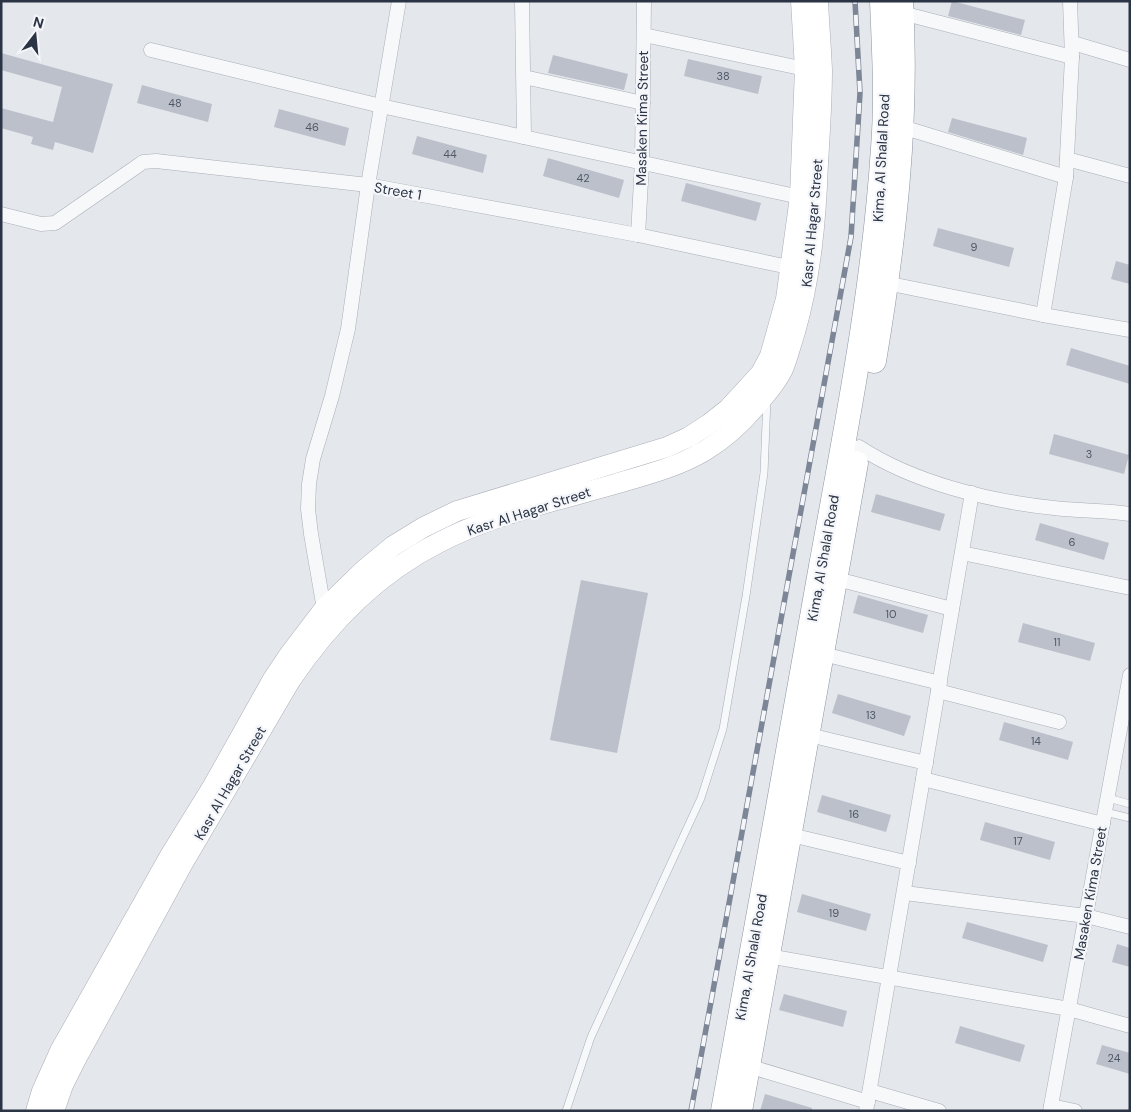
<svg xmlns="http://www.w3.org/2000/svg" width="1131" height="1112" font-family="'DM Sans',sans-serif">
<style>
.building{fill:#bbc0ca}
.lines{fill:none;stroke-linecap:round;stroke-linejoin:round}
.service-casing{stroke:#a9aeb7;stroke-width:8}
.minor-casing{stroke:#a9aeb7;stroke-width:15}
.secondary-casing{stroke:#a9aeb7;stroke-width:21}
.trunk-casing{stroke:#8b94a3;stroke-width:25}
.service{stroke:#f7f8fa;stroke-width:7}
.minor{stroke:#f7f8fa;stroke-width:14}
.secondary{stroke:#fff;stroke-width:20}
.trunk{stroke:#fff;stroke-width:24}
.rail-casing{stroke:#7d8696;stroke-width:5.5}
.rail{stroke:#f4f6f9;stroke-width:4;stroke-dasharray:11;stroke-linecap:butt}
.labels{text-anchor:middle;stroke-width:4.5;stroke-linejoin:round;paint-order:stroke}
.number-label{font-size:11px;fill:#4f5766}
.street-label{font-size:14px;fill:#2b3445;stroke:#f4f6f9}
</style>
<rect width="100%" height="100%" fill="#e4e7ec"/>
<g class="building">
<path d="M952 1 1025 20 1021 35 948 16Z"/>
<path d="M1 53 113 84 93 153 55 142 53 150 31 144 33 137 1 128V108L53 122 62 87 1 70Z"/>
<path d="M553 55 628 74 624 90 548 73Z"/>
<path d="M688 59 762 76 758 94 684 76Z"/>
<path d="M142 85 212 104 208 122 137 103Z"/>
<path d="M279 109 349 128 345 146 274 127Z"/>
<path d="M952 118 1027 138 1023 155 948 132Z"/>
<path d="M417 136 487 155 483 173 412 154Z"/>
<path d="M548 158 624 180 619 198 543 176Z"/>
<path d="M686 183 761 203 756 221 681 201Z"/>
<path d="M938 228 1014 248 1009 267 933 246Z"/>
<path d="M1116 261 1130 265V284L1111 279Z"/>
<path d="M1071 348 1130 366V384L1066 365Z"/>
<path d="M1054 434 1129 455 1124 474 1049 454Z"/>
<path d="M876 494 945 514 940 531 871 512Z"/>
<path d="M1040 523 1109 543 1104 560 1035 540Z"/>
<path d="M581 580 648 593 617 753 550 740Z"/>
<path d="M858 595 928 615 923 633 853 613Z"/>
<path d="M1023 623 1095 643 1090 661 1018 642Z"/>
<path d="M838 694 911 716 904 736 832 713Z"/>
<path d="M1004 722 1073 742 1068 760 999 740Z"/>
<path d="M822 795 891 815 886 832 817 812Z"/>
<path d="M985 822 1055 842 1050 860 980 840Z"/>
<path d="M802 894 871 914 866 931 797 912Z"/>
<path d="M967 922 1048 945 1043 962 962 938Z"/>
<path d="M1117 944 1130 948V967L1112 962Z"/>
<path d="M784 994 847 1011 843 1027 779 1010Z"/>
<path d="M960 1026 1025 1045 1020 1062 955 1043Z"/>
<path d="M1102 1045 1130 1053V1074L1096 1064Z"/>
<path d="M765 1094 812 1108V1111H760Z"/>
</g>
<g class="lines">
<g class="service-casing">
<g id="service">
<path d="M1108 798 1130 804"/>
<path d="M1105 812 1130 818"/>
<path d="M566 1111 591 1037 701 798 723 729 746 596 764 473 767 399"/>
</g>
</g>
<g class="minor-casing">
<g id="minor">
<path d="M522 1 524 137"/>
<path d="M902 13 1072 57"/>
<path d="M644 35 805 69"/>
<path d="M1073 43 1130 60"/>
<path d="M151 50 381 106 800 197"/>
<path d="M524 77 643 103"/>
<path d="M902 127 1066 177"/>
<path d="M1067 159 1130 176"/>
<path d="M1 214 41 224 55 223 136 167 143 162 156 161 368 185 638 235 798 269"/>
<path d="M638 235 642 162 644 1"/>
<path d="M881 282 1043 315 1130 330"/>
<path d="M1043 315 1066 177 1072 57 1070 1"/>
<path d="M859 447C914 483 989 501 1054 508 1079 511 1105 510 1130 514"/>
<path d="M962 553 1130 588"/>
<path d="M837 579 952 609"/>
<path d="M325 615 311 534 308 509 309 484 313 459 332 396 348 329 368 185 399 1"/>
<path d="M823 654 940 683"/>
<path d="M938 691 1059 722"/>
<path d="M809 735 926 763"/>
<path d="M923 779 1103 824"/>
<path d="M791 835 909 863"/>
<path d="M905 893 1086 916 1130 927"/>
<path d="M768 956 1069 1009 1130 1026"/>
<path d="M748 1066 868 1102"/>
<path d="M870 1091 939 1111"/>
<path d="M1051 1106 1075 1111"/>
<path d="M866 1111 972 493"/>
<path d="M1050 1111 1130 675"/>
</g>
</g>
<g class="secondary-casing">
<g id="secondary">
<path d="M36 1111 42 1091 60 1051 171 854 213 786 273 679 289 655 324 609 364 570 393 546 424 527 457 511 667 447 689 437 709 424 728 409 761 373 770 356 786 299 800 197 805 69 801 1"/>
<path d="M54 1111 63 1085 75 1061 183 863 290 681C328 624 377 574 438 543 493 514 556 501 615 484 646 475 678 467 706 450 727 437 745 420 760 401 769 391 777 381 783 369 788 357 791 344 795 332 811 276 816 220 818 163 820 132 822 101 822 70 821 47 819 24 818 1"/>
</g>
</g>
<g class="trunk-casing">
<g id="trunk">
<path d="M874 361C894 242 908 122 901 1"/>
<path d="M723 1111C756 929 789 748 821 566 846 428 874 289 883 148 887 99 884 50 882 1"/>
<path d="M740 1111 856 463"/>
</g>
</g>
<use href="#service" class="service"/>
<use href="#minor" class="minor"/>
<use href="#secondary" class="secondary"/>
<use href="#trunk" class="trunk"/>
<g class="rail-casing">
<path id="rail" d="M691 1111 851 237 860 93 855 1"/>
</g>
<use href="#rail" class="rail"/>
</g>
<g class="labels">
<g class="number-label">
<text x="723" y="80">38</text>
<text x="175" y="107">48</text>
<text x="312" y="131">46</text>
<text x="450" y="158">44</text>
<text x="583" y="182">42</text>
<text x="974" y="251">9</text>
<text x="1089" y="458">3</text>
<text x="1072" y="546">6</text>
<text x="891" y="618">10</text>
<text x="1057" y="646">11</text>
<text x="871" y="719">13</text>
<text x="1036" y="745">14</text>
<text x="854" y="818">16</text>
<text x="1018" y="845">17</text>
<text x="834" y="917">19</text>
<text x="1114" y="1062">24</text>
</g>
<g class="street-label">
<text transform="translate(642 118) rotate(-89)" y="5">Masaken Kima Street</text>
<text transform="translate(881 158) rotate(-87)" y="5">Kima, Al Shalal Road</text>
<text transform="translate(398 191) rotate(10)" y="5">Street 1</text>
<text transform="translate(812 223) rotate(-85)" y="5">Kasr Al Hagar Street</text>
<text transform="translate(529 511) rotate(-18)" y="5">Kasr Al Hagar Street</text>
<text transform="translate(823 558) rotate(-80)" y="5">Kima, Al Shalal Road</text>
<text transform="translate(230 783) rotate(-60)" y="5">Kasr Al Hagar Street</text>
<text transform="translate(1090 893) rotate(-80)" y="5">Masaken Kima Street</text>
<text transform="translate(751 957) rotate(-80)" y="5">Kima, Al Shalal Road</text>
</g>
</g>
<rect width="1131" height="1112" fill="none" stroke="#2b3445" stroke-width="5"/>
<g transform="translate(35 35) rotate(16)" stroke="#f4f6f9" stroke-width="4" paint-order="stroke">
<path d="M0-4L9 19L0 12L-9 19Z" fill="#2b3445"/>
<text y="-8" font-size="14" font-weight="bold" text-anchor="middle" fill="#2b3445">N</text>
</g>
</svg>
